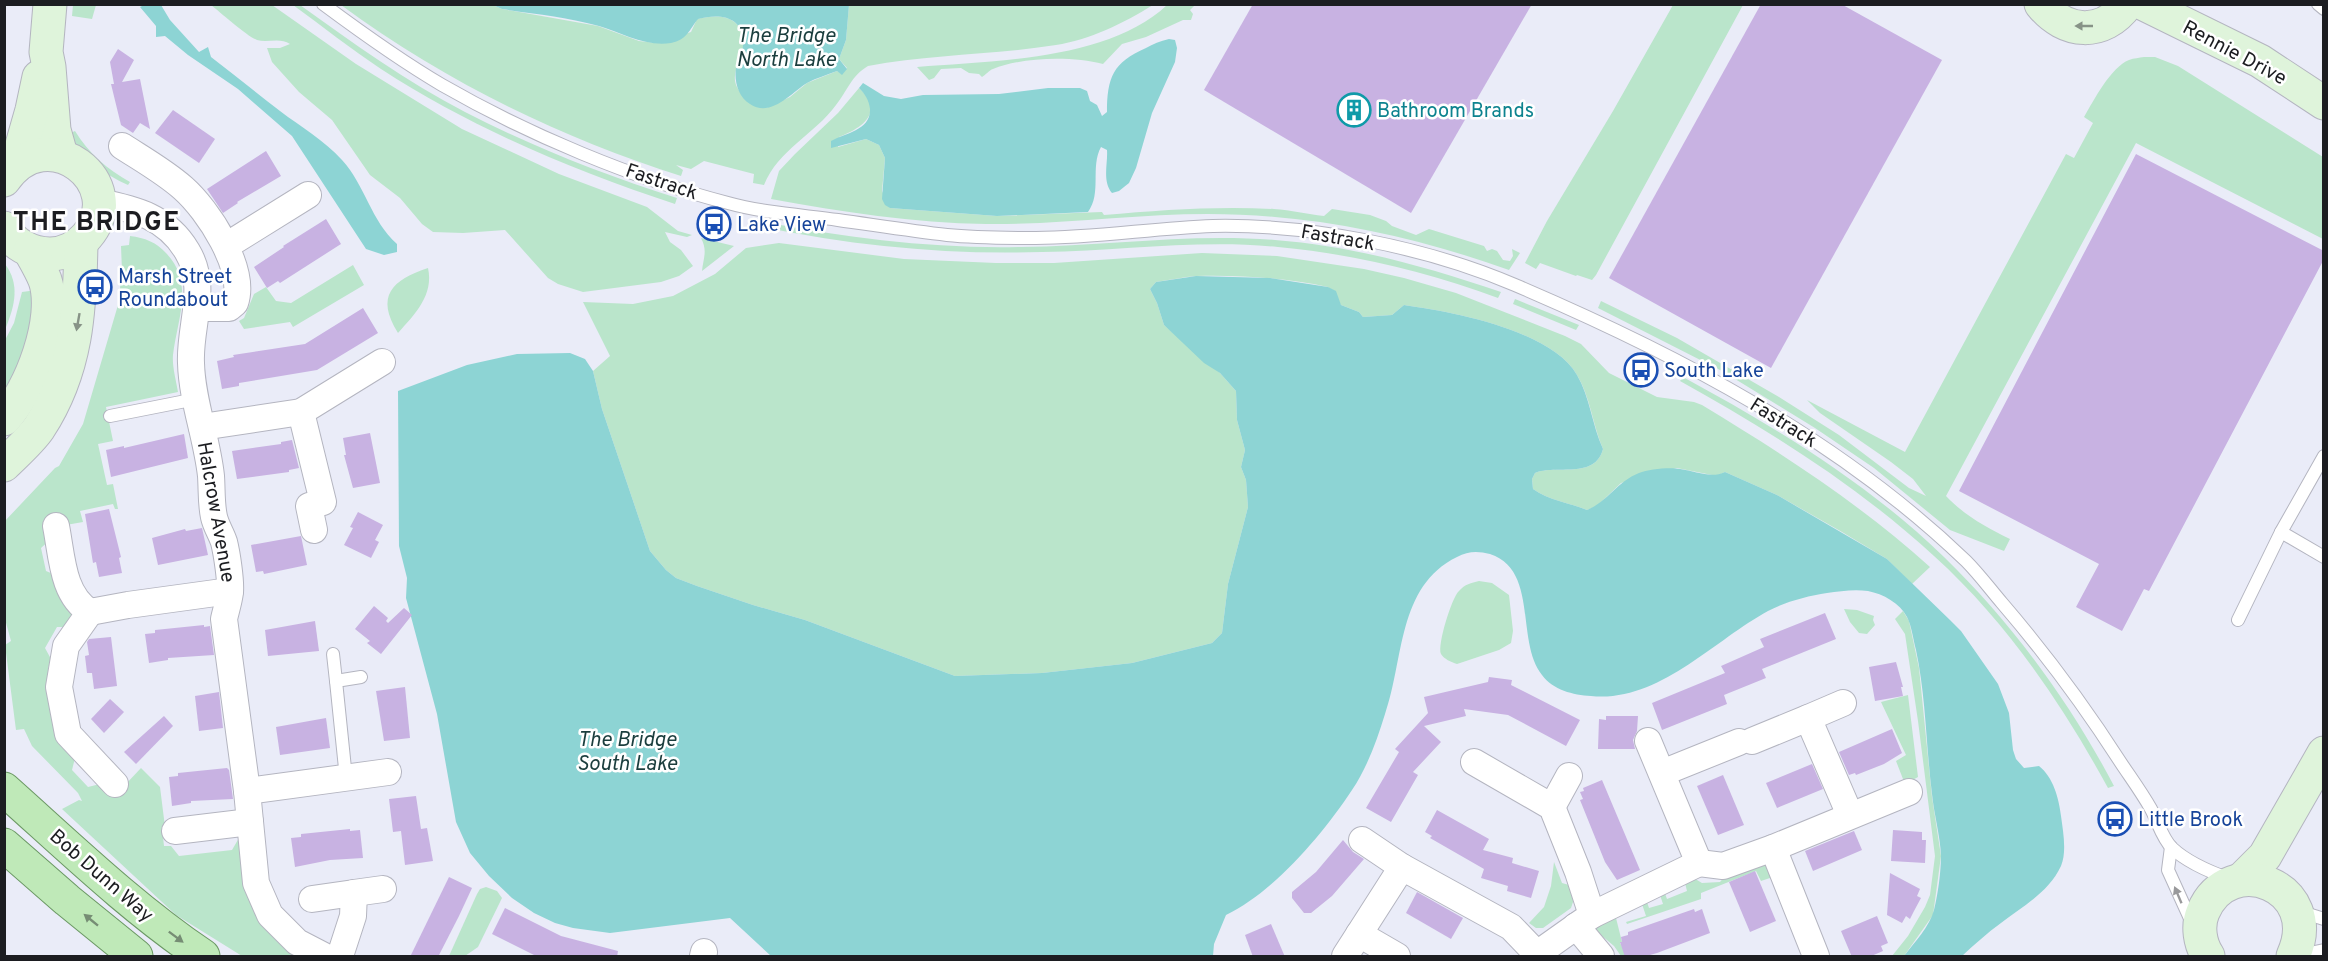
<svg xmlns="http://www.w3.org/2000/svg" width="2328" height="961" font-family="Overpass,sans-serif">
<style>
.green{fill:#bae5cb}
.water{fill:#8dd4d4}
.building{fill:#c8b2e2}
.lines{fill:none;stroke-linecap:round;stroke-linejoin:round}
.lane-casing{stroke:#b4b5c0;stroke-width:14}
.street-casing{stroke:#b4b5c0;stroke-width:28}
.secondary-casing{stroke:#b4b5c0;stroke-width:35}
.primary-casing{stroke:#6b9864;stroke-width:35}
.lane{stroke:#fff;stroke-width:12}
.street{stroke:#fff;stroke-width:26}
.secondary{stroke:#dff4db;stroke-width:33}
.primary{stroke:#bfe9b8;stroke-width:33}
.oneway{fill:#879387}
.oneway2{fill:#99999b}
.oneway3{fill:#768d74}
.labels{text-anchor:middle;stroke-width:5;stroke-linejoin:round;paint-order:stroke}
.street-label{font-size:20px;fill:#1c1d21;stroke:#fff}
.culture-label{font-size:20px;fill:#0d838f;stroke:#fff;text-anchor:start}
.transit-label{font-size:20px;fill:#164399;stroke:#fff;text-anchor:start}
.water-label{font-size:21px;font-style:italic;fill:#1b3e3e;stroke:#fff}
.district-label{font-size:26px;font-weight:bold;letter-spacing:1.5px;fill:#1c1d21;stroke:#fff}
</style>
<rect width="100%" height="100%" fill="#eaecf8"/>
<g class="green">
<path d="M73 5H96L92 19 72 16Z"/>
<path d="M211 5H272L356 64 462 129 559 174 647 207 678 231 692 235 687 237 665 232 670 242 681 250 693 266 679 276 661 282 583 292 558 284 548 278 505 230 463 233 433 232 422 224 400 198 370 175 332 120 299 92 272 62 267 48H280L290 44C280 37 268 43 257 40 248 37 220 12 211 5Z"/>
<path d="M293 5H300C353 43 407 82 465 112 533 147 604 175 677 198L675 204C572 170 472 128 381 69 351 49 322 26 293 5Z"/>
<path d="M341 5H493L502 9 598 26 639 41 656 43 691 32 697 19C721 13 745 16 743 47 742 60 730 73 737 87 743 100 754 102 766 108L790 97 807 83 837 71 842 74 847 68 839 59 846 40 849 5H1153C1124 23 1089 40 1056 45 994 55 930 54 868 66 851 76 848 90 836 105 815 134 778 150 764 185L753 183 754 174 704 161 691 169 676 165 683 170 681 176C559 137 444 81 341 5Z"/>
<path d="M1167 5H1195L1190 10 1193 14 1191 20H1183L1146 37 1122 44 1103 64C1072 56 1023 57 993 69 989 70 986 75 982 77L979 74 969 73 961 68 941 69 934 78 929 80 917 67C993 61 1109 60 1167 5Z"/>
<path d="M1673 5H1743L1596 275 1592 280 1577 275 1576 276 1540 263 1536 269 1525 263 1547 221 1613 111Z"/>
<path d="M2144 57H2155L2178 66 2323 157V239L2136 143 1946 496C1964 515 1987 528 2010 539L2004 551 1950 530 1874 468 1815 428 1722 371 1598 308 1601 301 1677 338 1779 397 1839 435 1909 488 1926 496 1913 479 1891 462 1820 413 1807 400 1905 452 2066 154 2074 158 2093 123 2084 117C2094 100 2111 67 2129 60 2134 58 2139 58 2144 57Z"/>
<path d="M859 88C885 112 863 128 839 137L838 147 866 139 879 145 885 158 882 191 890 208 997 216 1102 212 1104 215C1161 210 1216 206 1274 209 1291 210 1307 214 1324 216L1332 209 1370 215 1386 221 1392 226 1416 235 1429 229 1484 246 1487 251 1492 249 1497 251 1503 260 1510 261 1513 256 1512 249 1520 253 1509 270C1411 235 1312 214 1208 214 1134 214 1060 225 986 224 913 223 842 212 771 199L779 171 795 154 838 113Z"/>
<path d="M75 131C89 154 107 169 130 182L128 185C106 175 78 157 66 135Z"/>
<path d="M764 222C849 238 935 249 1021 247 1106 246 1191 233 1275 240 1354 246 1427 267 1501 292L1498 298C1427 272 1354 254 1278 247 1199 239 1121 251 1042 252 948 255 855 246 762 227Z"/>
<path d="M130 236C145 238 156 242 166 253 195 283 177 320 173 355 172 366 176 380 178 392L106 407 113 441 98 444 107 485 113 484 118 509H115L113 504 80 511 83 522 66 525 41 548 46 571 58 576 73 612 71 627H57L45 648 51 659 48 669 54 727 75 758 72 770 88 787 100 784 125 785 141 768 160 787 165 827 162 828 164 846H171L179 856 232 850 239 838 247 837 254 882 314 956H242L176 915 62 809 79 800 82 801 78 793 32 746 24 729 16 730 5 645 11 641 5 619 4 522 55 468 59 466 83 424 118 305 122 271 121 246 129 245Z"/>
<path d="M701 238 734 246 702 271C703 259 708 251 701 238Z"/>
<path d="M779 243 904 259 996 263H1054L1202 253 1277 256 1364 269 1404 278 1456 293 1565 336 1581 344 1609 373 1657 397 1694 402 1702 405C1783 454 1860 504 1930 567L1912 584 1887 559 1842 532 1777 495 1725 472 1717 476 1677 468 1621 483 1597 506 1587 510C1570 503 1548 500 1533 489L1532 479 1535 473C1556 464 1595 480 1603 449 1593 426 1590 396 1577 375 1551 330 1453 312 1404 305L1392 315 1363 317 1359 312 1341 305 1328 287C1285 278 1241 275 1197 276 1183 277 1170 280 1156 282L1150 289 1157 303 1164 325 1220 373 1236 391 1237 420 1245 450 1241 467 1246 480 1248 507 1228 584 1222 633 1212 643 1132 663 1042 673 955 676 805 620 753 605 697 586 676 578 666 570 650 551 602 409 593 371 610 356 583 302 633 304 673 296 715 274 746 248Z"/>
<path d="M5 264C20 284 15 305 6 327L4 326Z"/>
<path d="M353 265 364 285 293 327 290 322 244 329 239 321 244 318 254 294 266 287 276 301 291 303Z"/>
<path d="M428 268C434 295 415 314 398 333 375 296 392 280 428 268Z"/>
<path d="M37 290 39 308 4 405V342L14 323 22 292Z"/>
<path d="M1515 299 1579 325 1576 330 1513 304Z"/>
<path d="M1683 377C1775 427 1868 483 1944 557 2012 623 2070 702 2114 786L2108 788C2062 704 2006 621 1934 556 1858 486 1770 431 1680 381Z"/>
<path d="M1479 581 1492 583 1509 595 1513 631 1511 643 1499 650 1457 664C1451 662 1444 659 1441 654 1437 645 1452 597 1459 591 1465 584 1471 583 1479 581Z"/>
<path d="M1844 609 1857 610 1874 616 1873 620 1875 625 1867 634 1859 633 1850 622Z"/>
<path d="M1903 611 1909 621 1919 668 1932 797 1941 856 1933 915 1904 956H1892L1908 936 1925 907 1930 895 1935 856 1918 721 1905 634 1895 619Z"/>
<path d="M1908 695 1918 777 1907 783 1905 779H1903L1896 761 1906 755 1881 702Z"/>
<path d="M1762 855 1776 876 1761 881 1756 871 1701 893V899L1627 924 1626 922 1646 916 1641 901 1646 899 1649 908 1663 904 1658 889 1663 888 1667 899 1687 891 1683 875 1687 874 1702 883 1720 882 1733 867Z"/>
<path d="M1554 862 1562 883 1569 885 1574 899 1571 908 1543 928H1536L1529 923 1544 907 1551 886Z"/>
<path d="M486 887 497 891 502 898 478 947 465 956H449L477 894 480 889Z"/>
<path d="M1615 914 1622 942 1620 943 1627 956H1621L1614 946 1595 930 1602 920Z"/>
</g>
<g class="water">
<path d="M144 5H161L170 20 199 52 208 47 211 57C234 75 257 93 280 111 301 127 324 140 342 160 365 185 371 221 397 244V252L384 255 366 249 292 136 238 89 188 55 165 36 156 37V26L140 7Z"/>
<path d="M493 5H849L846 40 839 59 847 69 842 75 837 71C827 75 816 78 807 83 791 93 771 118 750 104 738 97 734 81 736 68 737 60 742 54 743 46 745 16 720 13 698 19 689 30 687 40 671 43 646 47 622 33 599 26 568 17 534 14 502 9Z"/>
<path d="M1169 39 1175 40 1177 48 1175 62 1152 113 1136 168 1129 183 1119 191 1112 193C1102 181 1108 164 1107 150L1101 147C1090 167 1102 193 1088 212L997 216 890 208 885 205 882 199 885 158 879 145 866 139 831 148V141C845 133 871 130 870 109 869 100 865 94 859 88L863 83 884 96 901 99 923 95 999 94 1048 88H1080L1087 91 1090 101 1097 105 1102 116 1107 112C1107 78 1113 62 1146 48 1153 44 1160 41 1169 39Z"/>
<path d="M1196 276 1270 278 1328 287 1336 291 1341 305 1359 312 1363 317 1392 315 1404 305C1453 312 1551 330 1577 375 1590 397 1592 425 1603 449 1595 480 1556 464 1535 473L1532 479 1533 489C1548 500 1570 503 1587 510 1607 502 1618 481 1639 473 1649 469 1670 467 1680 469 1696 471 1711 479 1725 472L1777 495 1887 559 1950 620 1961 631 1998 684 2009 713 2013 750 2016 759 2024 768 2039 766C2053 777 2059 798 2061 816 2063 831 2067 852 2061 866 2049 892 2022 907 2001 923 1987 933 1974 945 1962 956H1904C1914 943 1930 926 1934 910 1938 894 1941 872 1941 855 1940 835 1934 814 1932 794 1926 746 1926 697 1916 650 1913 639 1912 627 1907 617 1900 603 1883 594 1868 591 1855 589 1840 591 1827 593 1807 596 1785 602 1768 611 1713 641 1658 703 1591 696 1573 695 1553 690 1542 675 1515 641 1539 570 1490 554 1478 551 1468 551 1457 557 1397 586 1404 661 1385 714 1377 740 1367 768 1352 790 1323 834 1274 892 1226 915L1214 944 1213 956H771L730 918 610 933 573 928 555 923 534 913 512 898 489 876 470 853 456 822 437 714 406 598 407 578 399 546 398 391 467 365 517 354 570 353 585 359 593 371 602 409 650 551 666 570 676 578 697 586 753 605 805 620 955 676 1042 673 1132 663 1212 643 1222 633 1228 584 1248 507 1246 480 1241 467 1245 450 1237 420 1236 391 1220 373 1204 363 1164 325 1157 303 1150 289 1156 282Z"/>
</g>
<g class="building">
<path d="M1253 4H1532L1411 213 1204 90Z"/>
<path d="M1761 4H1841L1942 60 1771 368 1609 278Z"/>
<path d="M118 49 134 60 122 82 140 79 150 129 140 123 133 133 121 125 111 84H114L110 62Z"/>
<path d="M173 110 215 139 199 163 155 133Z"/>
<path d="M266 151 281 176 237 202 238 203 223 213 207 189Z"/>
<path d="M2136 154 2324 251V259L2149 591 2144 589 2122 631 2076 607 2099 564 1959 491Z"/>
<path d="M326 219 341 244 280 283 278 281 267 288 254 267 284 247 283 246Z"/>
<path d="M363 308 378 333 317 370 239 383V386L222 389 217 361 234 357 233 355 305 344Z"/>
<path d="M370 433 380 483 353 488 344 455H346L343 438Z"/>
<path d="M184 434 188 458 111 477 106 450 124 446V448Z"/>
<path d="M292 440 299 468 289 470V472L237 479 232 451 281 444V442Z"/>
<path d="M109 509 121 557 119 558 122 573 99 577 96 562 93 563 85 514Z"/>
<path d="M358 512 383 525 375 540 379 542 371 558 344 545 353 528 350 527Z"/>
<path d="M202 528 208 555 158 565 152 538 185 529 186 531Z"/>
<path d="M301 536 307 565 264 574 263 571 256 572 251 545Z"/>
<path d="M374 606 388 618 386 621 388 623 404 608 412 615 381 654 367 643 370 641 355 629Z"/>
<path d="M1825 613 1836 639 1762 669 1766 678 1724 695 1727 704 1662 730 1652 703 1725 673 1721 666 1764 647 1760 639Z"/>
<path d="M315 621 319 651 268 656 265 630Z"/>
<path d="M204 625V627L210 626 214 655 168 658V660L149 663 145 634 155 633V630Z"/>
<path d="M111 637 117 686 94 689 92 673H87L85 656 89 655 87 642 89 639Z"/>
<path d="M1896 662 1903 687H1901L1903 696 1875 701 1869 667Z"/>
<path d="M1489 677 1512 680 1511 685 1580 720 1566 746 1508 715 1464 709 1466 716 1424 726 1441 742 1413 772 1418 775 1391 822 1366 808 1399 752 1395 749 1428 713 1424 697 1488 682Z"/>
<path d="M405 687 410 738 384 741 376 691Z"/>
<path d="M219 692 223 728 199 731 195 696Z"/>
<path d="M110 699 124 712 104 733 91 719Z"/>
<path d="M164 716 173 726 136 764 124 752Z"/>
<path d="M1606 716H1638L1637 731 1633 740 1635 749H1598L1599 719 1606 720Z"/>
<path d="M326 718 330 748 280 755 276 727Z"/>
<path d="M1892 729 1902 753 1884 764 1856 775 1855 773 1849 775 1839 752Z"/>
<path d="M1812 764 1823 789 1777 808 1766 783Z"/>
<path d="M227 768 229 770 233 799 191 801V803L172 806 169 777 178 776V773Z"/>
<path d="M1723 775 1744 825 1718 835 1697 786Z"/>
<path d="M1602 780 1640 870 1617 880 1605 862 1580 800 1583 799 1580 792 1584 791 1583 788Z"/>
<path d="M416 796 421 829 427 828 433 861 405 865 401 831 393 832 389 799Z"/>
<path d="M1437 810 1489 839 1483 850 1513 858 1512 863 1539 871 1531 898 1507 891 1508 886 1481 878 1484 869 1430 838 1432 836 1425 832Z"/>
<path d="M350 829V831L360 830 363 858 330 860 295 867 291 838 301 837V834Z"/>
<path d="M1893 830 1922 832V840H1926L1925 863 1891 861Z"/>
<path d="M1854 831 1862 850 1813 871 1805 851Z"/>
<path d="M1343 840 1353 852 1364 859 1332 896 1311 913H1304L1292 898V892L1316 872Z"/>
<path d="M1755 871 1776 921 1750 932 1729 882Z"/>
<path d="M1890 873 1920 889 1917 896 1921 898 1914 911 1910 919 1906 916 1902 923 1887 915Z"/>
<path d="M449 877 472 888 459 916 438 957H410Z"/>
<path d="M1417 892 1463 918 1451 939 1406 913Z"/>
<path d="M505 908 561 936 618 951 617 957H538L492 934Z"/>
<path d="M1694 909 1695 912 1702 909 1710 933 1657 953 1643 957H1625L1620 942H1622L1621 937 1628 935V932Z"/>
<path d="M1877 916 1888 943 1881 946 1883 951 1869 957H1852L1841 931Z"/>
<path d="M1271 924 1285 957H1253L1245 935Z"/>
</g>
<g class="lines">
<g class="lane-casing">
<g id="lane">
<path d="M323 4C362 33 401 61 442 85 527 134 634 179 728 203 764 213 801 215 838 220 874 225 911 231 947 235 976 238 1007 238 1036 238 1095 238 1154 228 1213 226 1310 224 1426 247 1515 285 1677 354 1838 438 1966 561 1979 574 1990 589 2002 603 2045 653 2085 707 2121 763 2131 778 2142 793 2151 809 2158 822 2162 838 2172 848 2188 863 2210 872 2230 879"/>
<path d="M2318 4 2324 9"/>
<path d="M110 416 196 399"/>
<path d="M2324 456 2281 532 2324 557"/>
<path d="M2238 620 2281 532"/>
<path d="M333 654 336 681"/>
<path d="M346 778 336 681 361 677"/>
<path d="M2171 847 2168 870 2193 925"/>
<path d="M2298 911 2324 919"/>
<path d="M2296 956 2324 950"/>
</g>
</g>
<g class="street-casing">
<g id="street">
<path d="M122 146C142 159 165 172 183 188 208 210 247 269 235 303L229 308H197"/>
<path d="M99 202C135 209 167 217 187 251 209 287 189 326 191 363 192 401 207 438 211 476 212 490 211 503 214 517 216 526 221 533 224 542 227 554 231 581 230 592 229 601 226 610 224 619L247 791 256 883 270 915 297 942 324 956"/>
<path d="M226 246 308 195"/>
<path d="M301 412 323 502 309 506 314 530"/>
<path d="M202 427 301 412 382 362"/>
<path d="M56 526C62 556 62 595 90 612L66 646 59 687 68 734 115 784"/>
<path d="M90 612 128 605 230 591"/>
<path d="M1808 718 1843 703"/>
<path d="M1752 741 1808 718 1850 815"/>
<path d="M1474 762 1552 807 1578 872 1592 915 1537 954"/>
<path d="M1662 773 1739 742"/>
<path d="M247 791 388 772"/>
<path d="M1552 807 1569 776"/>
<path d="M175 831 250 822"/>
<path d="M1362 840 1402 867"/>
<path d="M1773 848 1816 956"/>
<path d="M1699 863 1723 866 1773 848 1909 792"/>
<path d="M354 893 383 889"/>
<path d="M312 899 354 893 353 916 340 956"/>
<path d="M1592 915 1699 863 1648 741"/>
<path d="M1576 926 1601 956"/>
<path d="M1359 934 1397 956"/>
<path d="M703 956 704 952"/>
<path d="M1345 956 1402 867 1511 927 1537 954 1536 956"/>
</g>
</g>
<g class="secondary-casing">
<g id="secondary">
<path d="M50 4 46 52 49 67 54 130 61 155"/>
<path d="M2041 4C2065 34 2103 37 2127 4"/>
<path d="M2144 4 2260 61 2324 103"/>
<path d="M16 166 32 110 39 77"/>
<path d="M4 180C47 117 131 184 87 236 78 247 64 254 50 254 31 254 13 244 4 228"/>
<path d="M4 419C31 390 58 318 45 280 41 270 35 260 30 251"/>
<path d="M4 465C16 453 30 441 39 428 77 370 80 310 81 242"/>
<path d="M2242 879 2265 856 2324 753"/>
<path d="M2208 956C2200 944 2197 926 2203 912 2229 849 2325 886 2293 956"/>
</g>
</g>
<g class="primary-casing">
<g id="primary">
<path d="M4 789C69 847 132 908 203 956"/>
<path d="M4 845 67 900 136 956"/>
</g>
</g>
<use href="#lane" class="lane"/>
<use href="#street" class="street"/>
<use href="#secondary" class="secondary"/>
<use href="#primary" class="primary"/>
</g>
<defs><path id="oneway-solid" d="M-6-.8H1V-3.2L6.5 0L1 3.2V.8H-6Z" transform="scale(1.5)"/></defs>
<g class="oneway">
<use href="#oneway-solid" transform="translate(2084 26) rotate(-180)"/>
<use href="#oneway-solid" transform="translate(78 322) rotate(100)"/>
</g>
<use class="oneway2" href="#oneway-solid" transform="translate(2178 895) rotate(-113)"/>
<g class="oneway3">
<use href="#oneway-solid" transform="translate(91 920) rotate(-141)"/>
<use href="#oneway-solid" transform="translate(176 937) rotate(37)"/>
</g>
<defs>
<g id="building-ring" transform="scale(1.725)"><circle r="9.5" fill="#fff" stroke="#0f9aa8" stroke-width="1.5"/><path d="M-4-6H4V6H1V3H-1V6H-4ZM-2.5-4.3h1.7v1.8h-1.7ZM.8-4.3h1.7v1.8H.8ZM-2.5-1h1.7V.8h-1.7ZM.8-1h1.7V.8H.8Z" fill="#0f9aa8"/></g>
<g id="bus-ring" transform="scale(1.725)"><circle r="9.5" fill="#fff" stroke="#1a4fb4" stroke-width="1.5"/><path d="M-5-6H5V4H4V6H2V4H-2V6H-4V4H-5ZM-3.5-4V0h7V-4ZM-3.5 1.2v1.5H-2V1.2ZM2 1.2v1.5H3.5V1.2Z" fill="#1a4fb4"/></g>
</defs>
<g fill-rule="evenodd">
<use href="#building-ring" x="1354" y="110"/>
<use href="#bus-ring" x="714" y="224"/>
<use href="#bus-ring" x="95" y="287"/>
<use href="#bus-ring" x="1641" y="370"/>
<use href="#bus-ring" x="2115" y="819"/>
</g>
<g class="labels">
<g class="street-label">
<text transform="translate(2235 52) rotate(28)" y="7">Rennie Drive</text>
<text transform="translate(662 181) rotate(19)" y="7">Fastrack</text>
<text transform="translate(1338 237) rotate(10)" y="7">Fastrack</text>
<text transform="translate(1784 422) rotate(32)" y="7">Fastrack</text>
<text transform="translate(217 512) rotate(80)" y="7">Halcrow Avenue</text>
<text transform="translate(102 875) rotate(41)" y="7">Bob Dunn Way</text>
</g>
<g class="culture-label">
<text x="1377" y="117">Bathroom Brands</text>
</g>
<g class="transit-label">
<text x="737" y="231">Lake View</text>
<text x="118" y="283">Marsh Street<tspan x="118" dy="23">Roundabout</tspan></text>
<text x="1664" y="377">South Lake</text>
<text x="2138" y="826">Little Brook</text>
</g>
<g class="water-label">
<text x="786" y="42">The Bridge<tspan x="786" dy="24">North Lake</tspan></text>
<text x="627" y="746">The Bridge<tspan x="627" dy="24">South Lake</tspan></text>
</g>
<g class="district-label">
<text x="97" y="230">THE BRIDGE</text>
</g>
</g>
<rect width="2328" height="961" fill="none" stroke="#1c1d21" stroke-width="12"/>
</svg>
